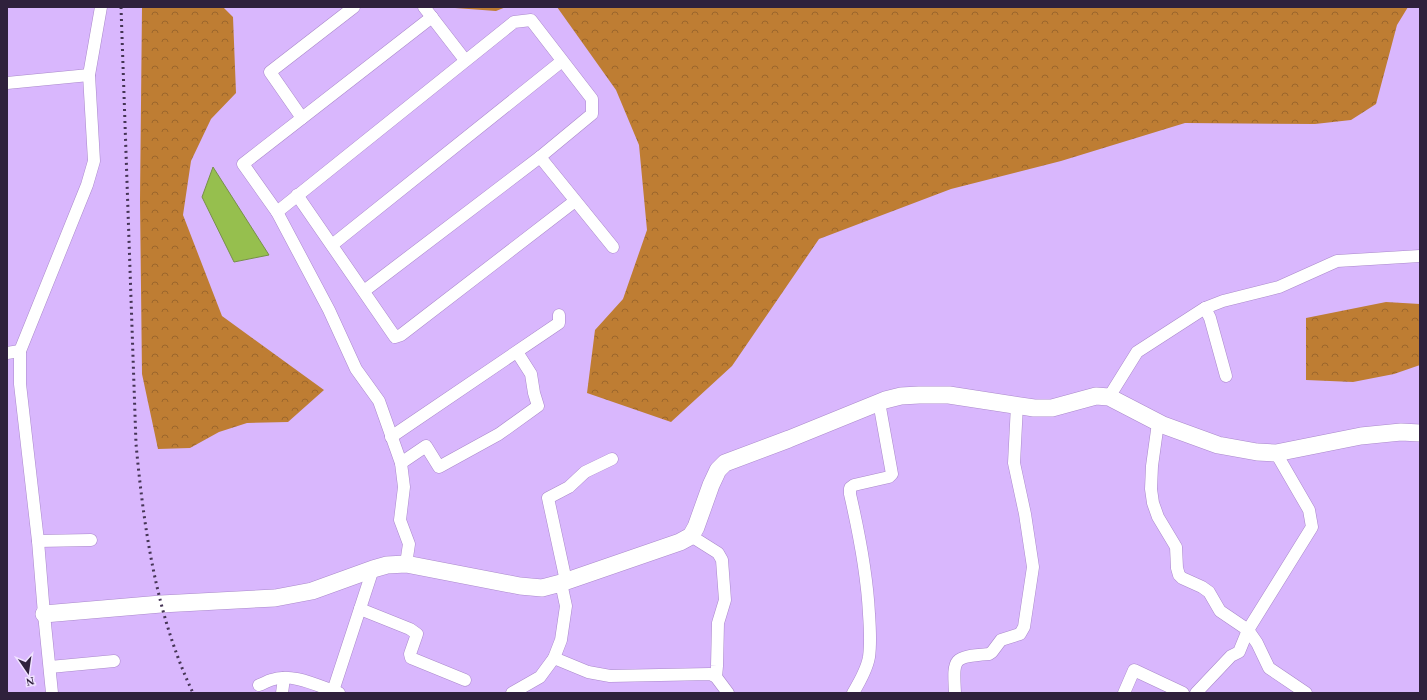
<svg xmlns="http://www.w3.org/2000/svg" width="1427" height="700" font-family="Georgia,serif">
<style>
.forest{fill:url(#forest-crowns)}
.water{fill:#96bf4e;stroke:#779049}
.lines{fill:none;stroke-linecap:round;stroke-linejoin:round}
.street-casing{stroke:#aa89cb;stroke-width:13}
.secondary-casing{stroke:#aa89cb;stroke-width:18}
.street{stroke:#fff;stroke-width:12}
.secondary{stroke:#fff;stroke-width:17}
.rail{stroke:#453455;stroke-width:3;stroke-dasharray:2 4;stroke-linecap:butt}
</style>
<defs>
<pattern id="forest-crowns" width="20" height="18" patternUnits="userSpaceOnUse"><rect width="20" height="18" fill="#be7d33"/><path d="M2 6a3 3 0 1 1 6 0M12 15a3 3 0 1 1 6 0" fill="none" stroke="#9b662c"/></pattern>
</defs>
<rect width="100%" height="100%" fill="#d9b7fd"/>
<g class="forest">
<path d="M142 7H223L233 17 236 93 211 119 191 161 183 215 222 316 324 390 288 422 247 423 219 432 190 448 158 449 142 374 140 200Z"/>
<path d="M454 7H506L496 11 455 8Z"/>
<path d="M557 7H1408L1397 25 1376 104 1351 120 1315 124 1185 123 1061 161 951 189 819 239 732 366 671 422 587 393 595 330 623 299 647 230 639 145 616 90Z"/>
<path d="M1386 302 1420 304V365L1394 374 1353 382 1306 380V318Z"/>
</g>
<path class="water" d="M213 167 269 255 234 262 202 197Z"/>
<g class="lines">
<g class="street-casing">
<g id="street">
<path d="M424 7 465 60"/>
<path d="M7 83 89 75"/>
<path d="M302 118 270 72 354 7"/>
<path d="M540 157 613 247"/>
<path d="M297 195 395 337 401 335 575 201"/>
<path d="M277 212 514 22 531 20 592 99V114L540 157 364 291"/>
<path d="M332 245 562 61"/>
<path d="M1205 308 1210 318 1226 376"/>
<path d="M7 353 20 351"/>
<path d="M1109 397 1137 352 1205 308 1223 301 1279 287 1337 261 1420 256"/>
<path d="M1158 423 1152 466 1151 489 1153 503 1158 517 1176 547 1177 568 1179 575 1182 578 1202 587 1209 592 1220 611 1248 630 1257 643 1269 668 1306 693"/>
<path d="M391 437 559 323V315"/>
<path d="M401 463 426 446 439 467 499 434 538 406 534 393 531 374 517 352"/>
<path d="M691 536 718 553 722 560 725 600 718 623 717 666 716 677"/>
<path d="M38 541 91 540"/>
<path d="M406 564 409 544 400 520 404 487 401 463 379 401 356 369 329 310 277 212 243 164 432 17"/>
<path d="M566 581 548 498 569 487 585 472 612 459"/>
<path d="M360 609 410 629 417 634 410 654 411 658 465 680"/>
<path d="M554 658 588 672 610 676 710 674 716 677 728 693"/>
<path d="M50 667 114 661"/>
<path d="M259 685C263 684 267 681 271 680 292 672 318 686 339 693"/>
<path d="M333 691 373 569"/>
<path d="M52 693 44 614 38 541 20 384V351L87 185 94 161 89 75 101 7"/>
<path d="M282 693 284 678"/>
<path d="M512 693 540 677 554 658 561 640 566 606 561 583"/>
<path d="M853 693C859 683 867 669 869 657 871 643 870 628 869 614 867 573 859 533 850 494V488L854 485 889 477 892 474 879 402"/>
<path d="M955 693C953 657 953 657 989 654L992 652 1001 640 1020 634 1024 627 1033 567 1025 514 1014 463 1017 405"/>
<path d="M1124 693 1134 670 1183 693"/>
<path d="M1196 693 1231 656 1239 652 1248 630 1312 527 1309 510 1276 453"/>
</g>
</g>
<g class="secondary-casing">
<path id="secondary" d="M44 614 161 604 275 598 312 591 373 569 387 565 406 564 520 586 542 588 561 583 680 542 691 536 696 527 711 485 718 470 725 463 789 439 885 400 901 396 919 395H949L1034 408H1052L1096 396 1109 397 1163 425 1218 445 1257 452 1276 453 1361 436 1401 432 1420 433"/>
</g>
<use href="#street" class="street"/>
<use href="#secondary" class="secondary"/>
<path class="rail" d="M121 7 136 444C144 529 156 615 193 693"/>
</g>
<rect width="1427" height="700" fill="none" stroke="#2f213c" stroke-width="16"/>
<g transform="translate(28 672) rotate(167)" stroke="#f0e3ff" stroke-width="3" paint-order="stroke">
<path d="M0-3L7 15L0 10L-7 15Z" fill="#2f213c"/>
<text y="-6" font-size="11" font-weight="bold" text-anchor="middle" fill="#2f213c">N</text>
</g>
</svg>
